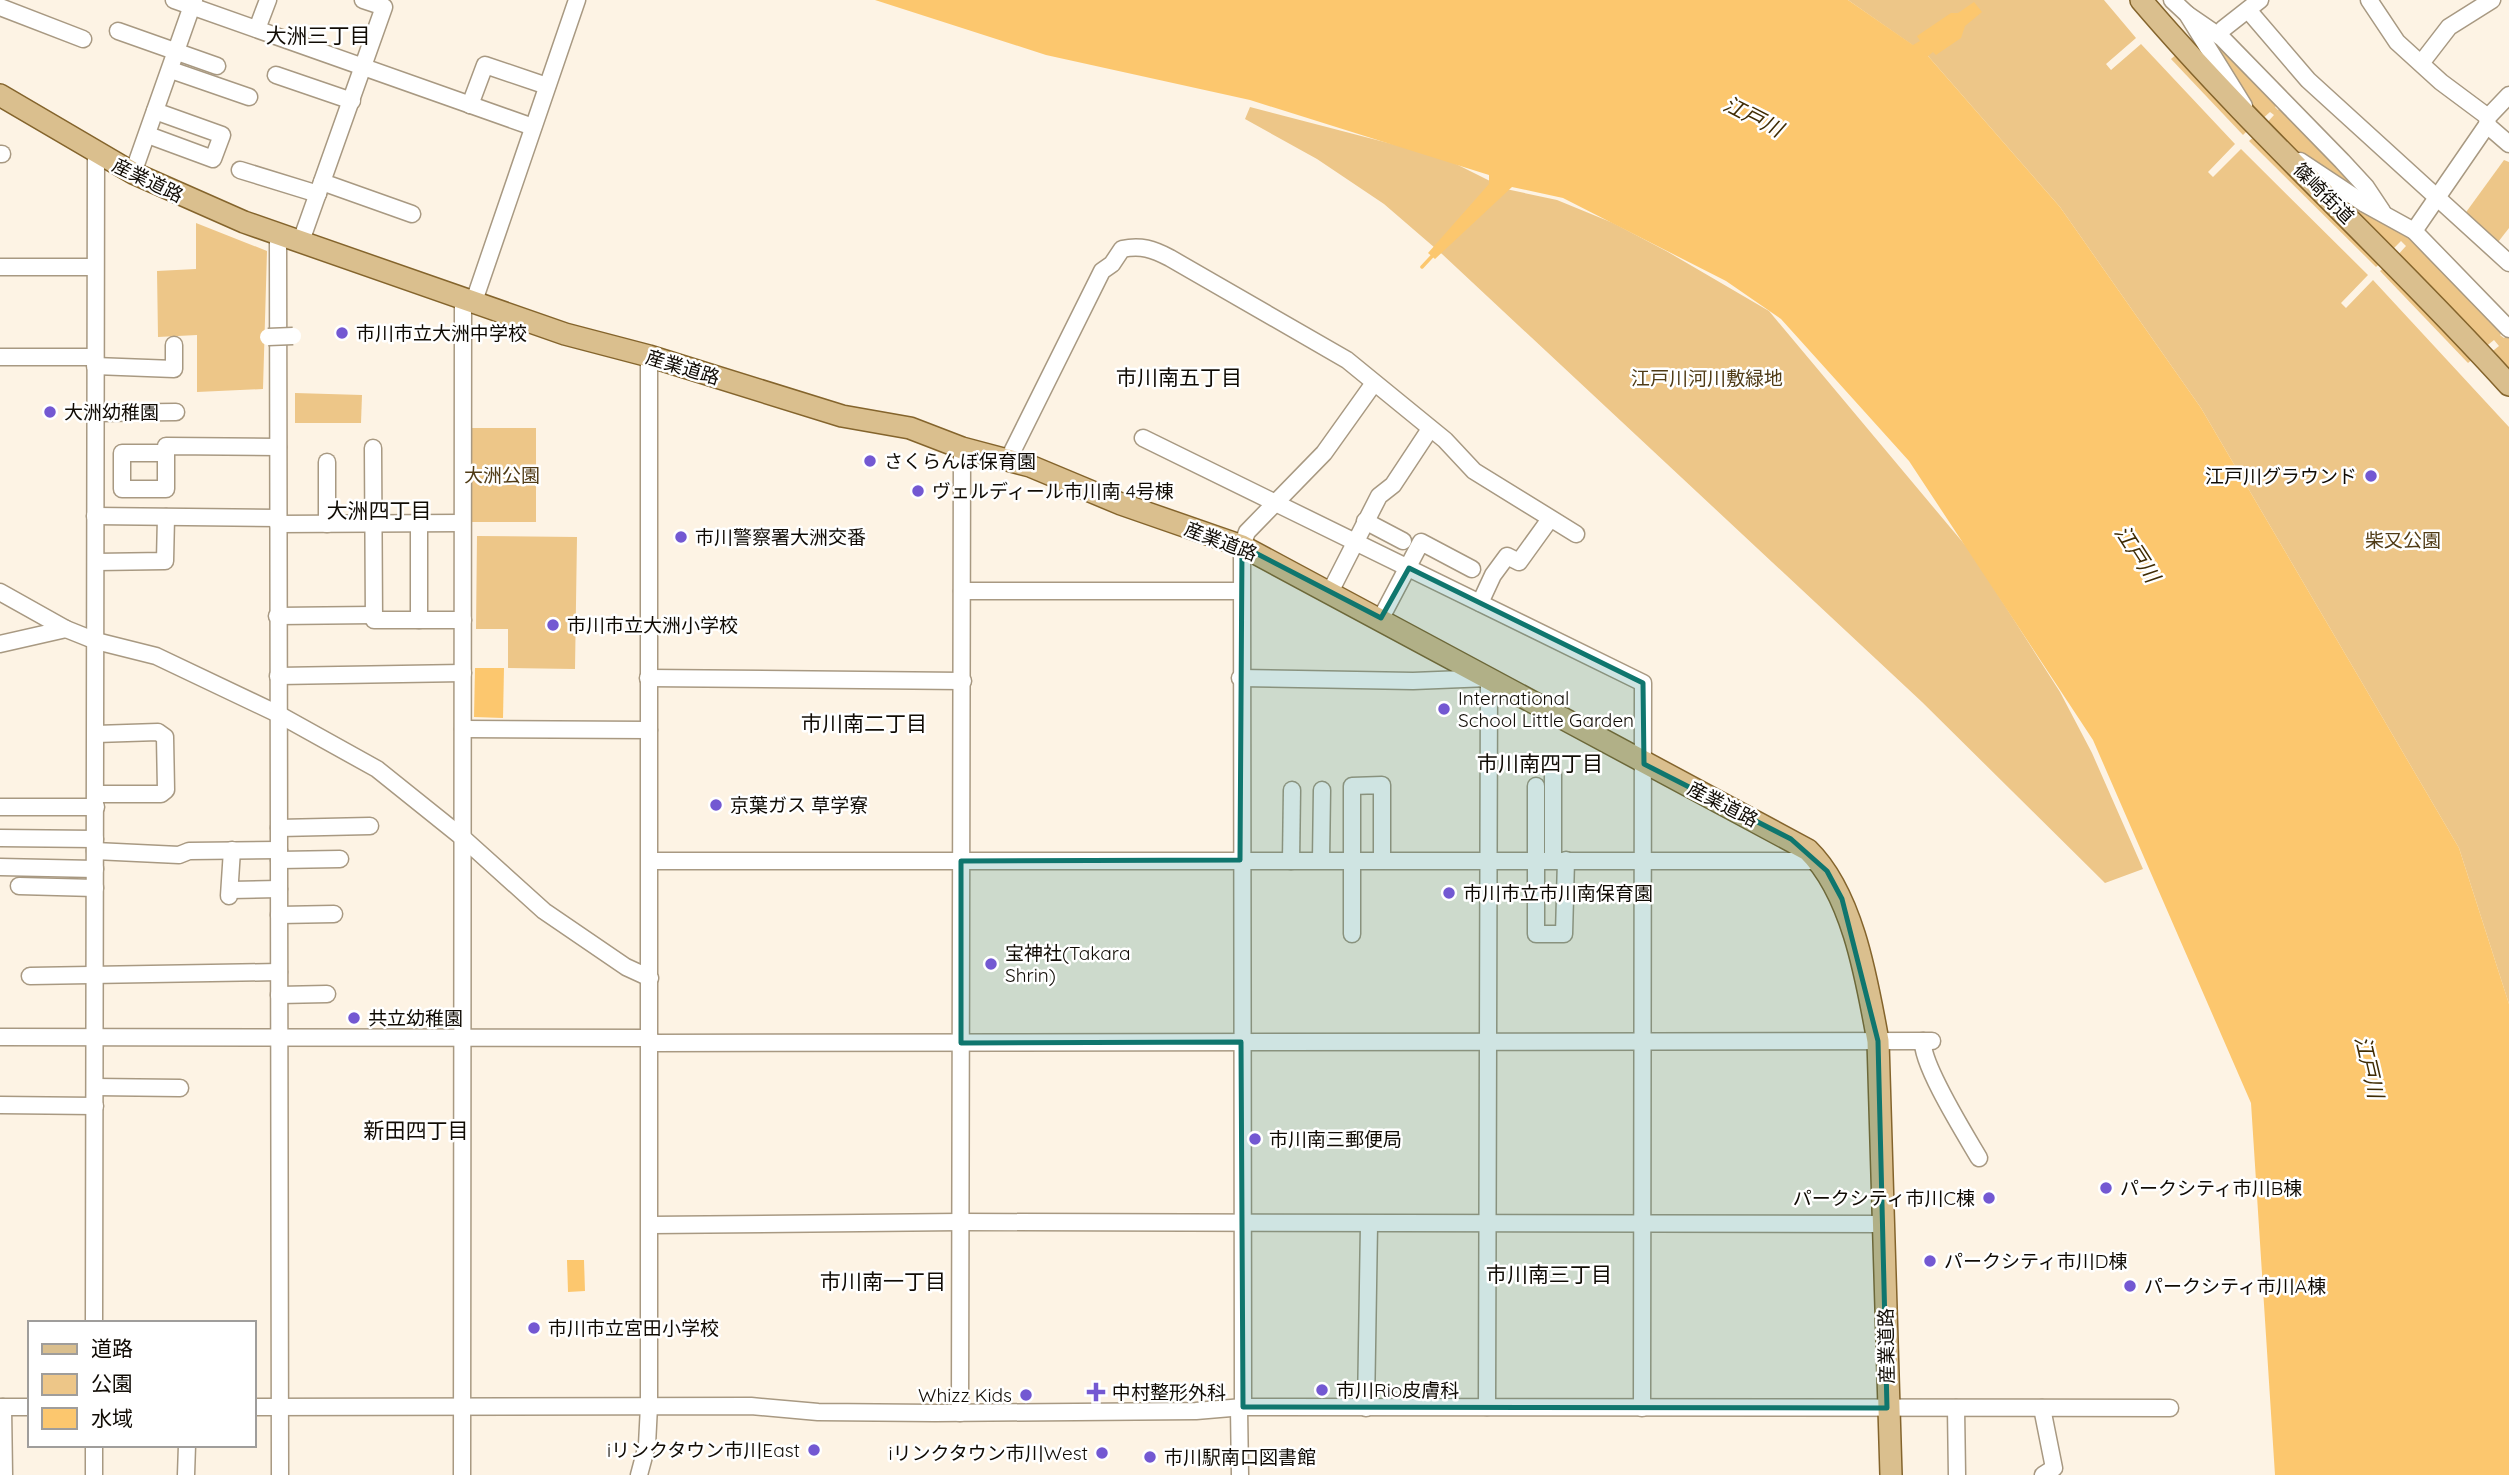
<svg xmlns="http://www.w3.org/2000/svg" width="2509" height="1475" font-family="Quicksand,'Noto Sans JP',sans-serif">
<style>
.green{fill:#edc688}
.water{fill:#fcc76e}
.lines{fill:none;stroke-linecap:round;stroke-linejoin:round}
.stream{stroke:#fcc76e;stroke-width:3.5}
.minor-casing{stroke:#a89982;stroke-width:19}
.major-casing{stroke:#84642c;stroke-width:24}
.minor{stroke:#fff;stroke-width:16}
.major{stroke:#dabf8e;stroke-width:21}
.minor-bridge-casing{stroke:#a89982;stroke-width:19;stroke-linecap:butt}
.minor-bridge{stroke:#fff;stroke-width:16}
.marked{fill:#0f766e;fill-opacity:0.2;stroke:#0f766e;stroke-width:5;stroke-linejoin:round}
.poi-dot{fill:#7358d2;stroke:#fff;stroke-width:2.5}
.labels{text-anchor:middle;stroke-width:5;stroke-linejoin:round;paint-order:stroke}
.street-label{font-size:19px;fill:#100b04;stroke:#fff}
.poi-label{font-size:19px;fill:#100b04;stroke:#fff;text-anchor:start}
.park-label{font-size:19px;fill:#503b15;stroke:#fff}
.neighbourhood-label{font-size:21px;fill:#100b04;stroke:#fff}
.water-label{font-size:21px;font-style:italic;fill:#402c03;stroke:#fff}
</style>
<rect width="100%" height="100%" fill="#fdf3e4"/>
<g class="green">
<path d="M1848 0H2104L2136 38 2106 64 2111 70 2141 44 2235 144 2208 172 2213 177 2241 149 2368 275 2341 303 2346 308 2373 280 2509 427V1004L2459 848 2201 408 2060 207 1928 56Z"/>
<path d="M2196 24 2217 38 2279 103 2275 107 2278 110 2282 107 2354 178 2367 202 2264 126 2274 115 2270 112 2260 121Z"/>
<path d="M2177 54 2250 128 2243 135 2171 59Z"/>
<path d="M1250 107 1442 157 1506 189 1557 200 1613 223 1668 252 1769 311 1970 551 2060 692 2092 753 2143 869 2105 883 1922 702 1442 254 1384 204 1317 159 1245 119Z"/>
<path d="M2256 135 2383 261 2376 267 2249 141Z"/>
<path d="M2504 160 2509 162V228L2495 246 2464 215Z"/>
<path d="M2309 171 2398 225 2504 331 2500 335 2504 338 2509 334V376L2489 354 2499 346 2494 340 2484 348 2396 257 2406 246 2401 241 2390 252Z"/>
<path d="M196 223 267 251 263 389 197 392V335L158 337 157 271 196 269Z"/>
<path d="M2387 265 2475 357 2468 363 2380 271Z"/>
<path d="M295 393 362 395 361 423H295Z"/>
<path d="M468 428H536V522H467Z"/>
<path d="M477 536 577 537 575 669 508 668V629H476Z"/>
</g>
<g class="water">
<path d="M875 0H1848L1913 45 1920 41 1917 36 1951 13H1958L1974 2 1982 12 1965 26 1961 38 1936 55 1933 52 1928 56 2060 207 2201 408 2459 848 2509 1004V1475H2275L2251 1103 2093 740 1909 461 1781 319 1726 281 1563 198 1512 187 1435 259 1428 253 1489 184V175L1250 100 1046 55Z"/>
<path d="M475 668H504L503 718 474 717Z"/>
<path d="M567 1260H584L585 1291 568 1292Z"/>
</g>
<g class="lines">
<path class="stream" d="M1422 267 1435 253"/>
<g class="minor-casing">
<g id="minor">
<path d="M174 0 533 127"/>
<path d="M2172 0 2187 14 2244 106"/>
<path d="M2369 0 2397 42 2441 82 2488 117"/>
<path d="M0 7 83 39"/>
<path d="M2248 10 2308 80 2509 263"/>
<path d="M2187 14 2222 38 2342 161 2366 187 2382 211"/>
<path d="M257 29 268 0"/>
<path d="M2223 29 2260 0"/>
<path d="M118 31 217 66"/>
<path d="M2422 62 2449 27 2492 0"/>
<path d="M171 70 249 97"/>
<path d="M276 75 352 101"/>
<path d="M470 105 485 65 547 86"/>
<path d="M2487 125 2509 144"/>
<path d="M148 135 213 159 222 135 155 111"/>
<path d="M0 154H2"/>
<path d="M2300 161 2365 204 2414 231 2509 329"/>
<path d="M240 170 318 194"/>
<path d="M133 173 194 0"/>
<path d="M322 182 412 214"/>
<path d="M2414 231 2487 125 2488 117 2509 95"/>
<path d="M278 234 280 1475"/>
<path d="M301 241 384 7 363 0"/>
<path d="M0 267H94"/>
<path d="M473 304 577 0"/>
<path d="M0 357H95"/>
<path d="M95 366 174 369V345"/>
<path d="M95 413 176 412"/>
<path d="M1143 438 1643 683 1642 1408"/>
<path d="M373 448 374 620H463"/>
<path d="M166 453H122V489H166V446L278 447"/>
<path d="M1008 460 1102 271 1112 264 1122 249C1141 245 1153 249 1170 258L1347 360 1445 440 1474 471 1576 534"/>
<path d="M327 462V524"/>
<path d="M95 516 278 518"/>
<path d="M1365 521 1403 541"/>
<path d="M278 524 462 523"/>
<path d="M419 524V620"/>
<path d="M96 562 165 561 166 517"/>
<path d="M962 591H1241"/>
<path d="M0 592 66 629 96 641 156 656 278 714 377 769 463 838 544 911 626 967 650 978"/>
<path d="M1330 592 1379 496 1393 485 1430 429"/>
<path d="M1480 603 1493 575 1507 556 1519 562 1550 519"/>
<path d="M277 616 374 615"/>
<path d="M1381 618 1421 542 1472 569"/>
<path d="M0 644 66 629"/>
<path d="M278 676 463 673"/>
<path d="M648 678 963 681"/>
<path d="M1240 678 1413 681 1489 678 1487 1407"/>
<path d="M463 729 649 730"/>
<path d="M1536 786V934H1564L1566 860"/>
<path d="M96 794H161L166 790 165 737 158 732 96 734"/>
<path d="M0 807H96"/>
<path d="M279 828 370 826"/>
<path d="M0 838 95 839"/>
<path d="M95 851 179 855 189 851 279 850"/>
<path d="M279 860 340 859"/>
<path d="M1321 860 1322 790"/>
<path d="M1553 860V773"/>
<path d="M650 861H1819"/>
<path d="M1291 861 1292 790"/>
<path d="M0 867 95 869"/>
<path d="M19 886 95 888"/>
<path d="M230 890 279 889"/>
<path d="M229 896 232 850"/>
<path d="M279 915 334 914"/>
<path d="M1352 934V786L1382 785V860"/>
<path d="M30 976 279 972"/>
<path d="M279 995 327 994"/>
<path d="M0 1037 650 1038"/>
<path d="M1923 1041C1921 1064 1965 1134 1979 1158"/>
<path d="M650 1043 1932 1041"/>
<path d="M95 1087 180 1088"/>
<path d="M0 1105 95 1106"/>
<path d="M651 1225 960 1222 1884 1224"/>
<path d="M94 1323 96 153"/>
<path d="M0 1407H30"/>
<path d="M3 1407 4 1475"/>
<path d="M254 1407 751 1406 818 1412 935 1413 1196 1411 1243 1407 2170 1408"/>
<path d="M1243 1407 1242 546 1247 532 1324 453 1374 383"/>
<path d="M1239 1408 1240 1475"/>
<path d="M1366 1408 1369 1225"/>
<path d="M1956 1408 1957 1475"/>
<path d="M2042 1408 2054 1468 2043 1475"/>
<path d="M960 1413 962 448"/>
<path d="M94 1445V1475"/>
<path d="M186 1475 187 1445"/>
<path d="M462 1475 463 301"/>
<path d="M639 1475 647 1445 649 1406V356"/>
</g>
</g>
<g class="major-casing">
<g id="major">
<path d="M2141 0C2256 135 2390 253 2509 385"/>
<path d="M0 95 133 173 244 222 565 334 649 356 842 416 910 428 962 448 1030 466 1121 504 1242 546 1808 850C1853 894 1867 981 1878 1041L1891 1475"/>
</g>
</g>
<use href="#minor" class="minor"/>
<use href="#major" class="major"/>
<g class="minor-bridge-casing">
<path id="minor-bridge" d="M268 337 293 336"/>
</g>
<use href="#minor-bridge" class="minor-bridge"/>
</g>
<path class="marked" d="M1242 546 1381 618 1409 568 1643 683 1644 764 1791 839 1827 871 1842 899 1878 1041 1887 1408 1243 1407 1241 1042 961 1043V861L1240 860Z"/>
<g class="poi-dot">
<circle cx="342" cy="333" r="7"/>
<circle cx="50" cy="412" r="7"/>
<circle cx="870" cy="461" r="7"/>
<circle cx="2371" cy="476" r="7"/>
<circle cx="918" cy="491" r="7"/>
<circle cx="681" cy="537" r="7"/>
<circle cx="553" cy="625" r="7"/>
<circle cx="1444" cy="709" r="7"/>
<circle cx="716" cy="805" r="7"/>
<circle cx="1449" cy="893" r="7"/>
<circle cx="991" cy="964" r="7"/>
<circle cx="354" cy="1018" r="7"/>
<circle cx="1255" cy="1139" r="7"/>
<circle cx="2106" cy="1188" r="7"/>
<circle cx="1989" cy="1198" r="7"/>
<circle cx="1930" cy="1261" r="7"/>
<circle cx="2130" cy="1286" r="7"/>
<circle cx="534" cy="1328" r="7"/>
<circle cx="1322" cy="1390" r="7"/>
<path d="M1092.5 1381.5h7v7h7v7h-7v7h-7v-7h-7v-7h7z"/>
<circle cx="1026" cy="1395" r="7"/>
<circle cx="814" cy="1450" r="7"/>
<circle cx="1102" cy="1453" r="7"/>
<circle cx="1150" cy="1457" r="7"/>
</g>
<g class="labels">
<g class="street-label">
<text transform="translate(148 180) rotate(26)" y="7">産業道路</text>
<text transform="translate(2324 193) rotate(45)" y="7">篠崎街道</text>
<text transform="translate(683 367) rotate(17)" y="7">産業道路</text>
<text transform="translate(1221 541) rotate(21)" y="7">産業道路</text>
<text transform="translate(1723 804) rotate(27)" y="7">産業道路</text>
<text transform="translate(1886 1346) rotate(-91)" y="7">産業道路</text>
</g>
<g class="poi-label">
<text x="356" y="340">市川市立大洲中学校</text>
<text x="64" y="419">大洲幼稚園</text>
<text x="884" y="468">さくらんぼ保育園</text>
<text x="2357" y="483" text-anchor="end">江戸川グラウンド</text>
<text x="932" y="498">ヴェルディール市川南 4号棟</text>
<text x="695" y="544">市川警察署大洲交番</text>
<text x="567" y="632">市川市立大洲小学校</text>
<text x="1458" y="705">International<tspan x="1458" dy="22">School Little Garden</tspan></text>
<text x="730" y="812">京葉ガス 草学寮</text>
<text x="1463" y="900">市川市立市川南保育園</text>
<text x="1005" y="960">宝神社(Takara<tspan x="1005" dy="22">Shrin)</tspan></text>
<text x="368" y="1025">共立幼稚園</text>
<text x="1269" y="1146">市川南三郵便局</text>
<text x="2120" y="1195">パークシティ市川B棟</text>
<text x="1975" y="1205" text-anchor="end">パークシティ市川C棟</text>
<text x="1944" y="1268">パークシティ市川D棟</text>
<text x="2144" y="1293">パークシティ市川A棟</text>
<text x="548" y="1335">市川市立宮田小学校</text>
<text x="1336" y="1397">市川Rio皮膚科</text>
<text x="1112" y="1399">中村整形外科</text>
<text x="1012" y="1402" text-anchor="end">Whizz Kids</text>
<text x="800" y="1457" text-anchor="end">iリンクタウン市川East</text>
<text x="1088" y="1460" text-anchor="end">iリンクタウン市川West</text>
<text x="1164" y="1464">市川駅南口図書館</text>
</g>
<g class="park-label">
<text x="1707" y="385">江戸川河川敷緑地</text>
<text x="502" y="482">大洲公園</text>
<text x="2403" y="547">柴又公園</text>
</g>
<g class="neighbourhood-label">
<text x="318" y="43">大洲三丁目</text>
<text x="1179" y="385">市川南五丁目</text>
<text x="379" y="518">大洲四丁目</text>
<text x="864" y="731">市川南二丁目</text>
<text x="1540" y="771">市川南四丁目</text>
<text x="416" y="1138">新田四丁目</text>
<text x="1549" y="1282">市川南三丁目</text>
<text x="883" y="1289">市川南一丁目</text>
</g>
<g class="water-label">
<text transform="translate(1753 117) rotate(27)" y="7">江戸川</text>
<text transform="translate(2137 554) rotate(57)" y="7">江戸川</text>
<text transform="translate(2369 1067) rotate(77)" y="7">江戸川</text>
</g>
</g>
<rect x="28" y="1321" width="228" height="126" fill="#ffffff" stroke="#9f9d9b" stroke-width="2"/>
<rect x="42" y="1344" width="35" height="10" fill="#dabf8e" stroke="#9f9d9b" stroke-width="2"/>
<text x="91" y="1356" font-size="21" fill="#100b04">道路</text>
<rect x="42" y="1374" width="35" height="21" fill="#edc688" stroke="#9f9d9b" stroke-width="2"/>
<text x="91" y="1391" font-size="21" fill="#100b04">公園</text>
<rect x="42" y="1408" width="35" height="21" fill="#fcc76e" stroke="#9f9d9b" stroke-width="2"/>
<text x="91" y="1426" font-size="21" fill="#100b04">水域</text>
</svg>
